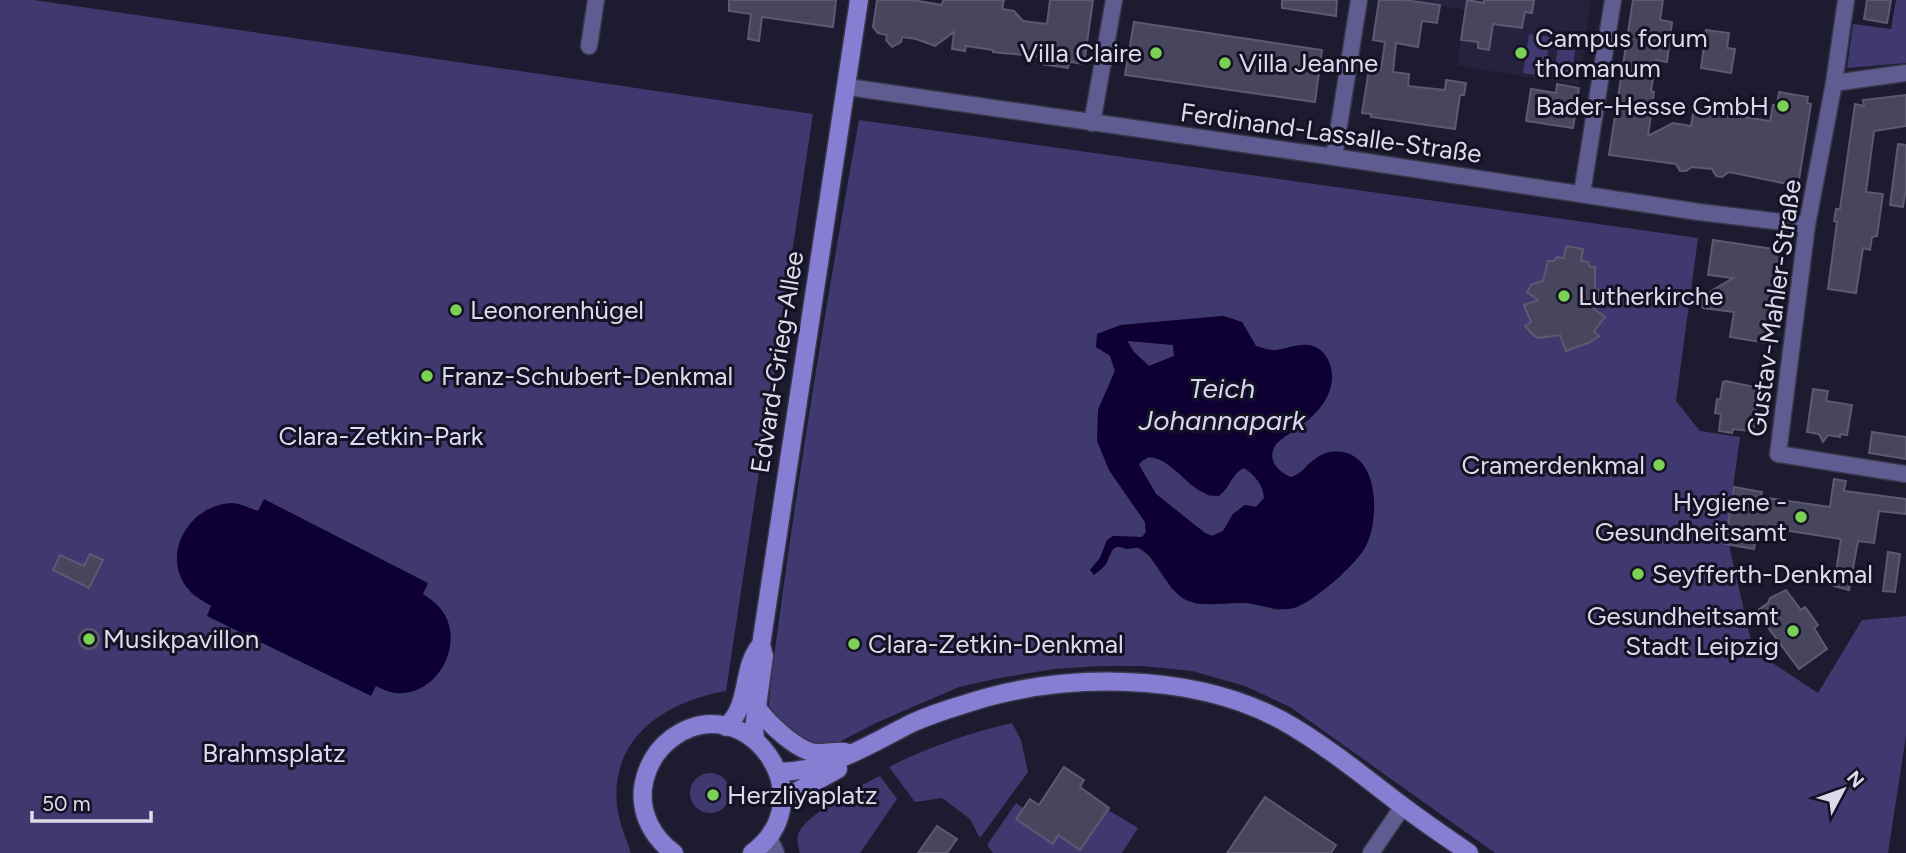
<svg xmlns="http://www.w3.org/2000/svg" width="1906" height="853" font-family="Figtree,sans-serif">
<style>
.built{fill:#24223c}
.green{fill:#403970;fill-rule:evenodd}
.water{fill:#0f0034;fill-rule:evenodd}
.building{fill:#47465d;stroke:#5c5a72;stroke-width:2}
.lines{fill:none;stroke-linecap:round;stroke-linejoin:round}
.street-casing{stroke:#383649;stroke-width:19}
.secondary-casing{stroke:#383649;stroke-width:21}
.street{stroke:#605b90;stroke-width:16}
.secondary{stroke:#877dd2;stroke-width:18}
.poi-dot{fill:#7bd156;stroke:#141225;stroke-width:2.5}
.labels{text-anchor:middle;stroke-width:6;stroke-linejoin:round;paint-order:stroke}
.poi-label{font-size:26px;fill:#dbdbe9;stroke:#141225;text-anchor:start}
.street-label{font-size:26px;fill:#dbdbe9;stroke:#141225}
.park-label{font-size:26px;fill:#ddddf3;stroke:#141225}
.water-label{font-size:28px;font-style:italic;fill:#d7d7ed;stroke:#141225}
</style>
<rect width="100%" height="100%" fill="#1d1b2f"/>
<path class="built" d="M1419 0H1591L1579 85 1457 66 1466 10 1418 2Z"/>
<g class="green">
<path d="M0 0H34L813 114 726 691C665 702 610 737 617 806 619 822 626 838 631 853H0Z"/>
<path d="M1896 0H1906V63L1847 68 1853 24 1891 29Z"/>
<path d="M1529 34 1550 37 1544 76 1523 73Z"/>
<path d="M1558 47 1575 50 1572 74 1554 72Z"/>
<path d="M859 120 1698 238 1676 401 1700 431 1740 437 1725 544 1729 545 1752 645 1759 654 1818 693 1862 620 1906 616V736L1888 853H1495L1290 707 1245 686 1192 671 1142 666H1099L1054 669 1000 678 959 687 878 722 835 744 822 746 807 741 777 721 769 705 770 689C794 498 825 309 859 120ZM1223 316 1242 322 1256 346C1263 348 1271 351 1277 350 1291 349 1304 340 1318 349 1327 355 1332 367 1332 377 1331 404 1310 420 1289 434 1283 438 1276 442 1274 449 1268 462 1280 473 1291 478 1306 472 1303 467 1312 461 1331 450 1348 451 1363 465L1342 575 1298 607 1278 610 1248 603 1196 604 1172 589 1149 556 1139 548 1117 547 1113 549 1106 564 1090 570 1100 558 1107 540 1113 536 1142 537 1146 533 1145 522 1109 470 1098 410 1115 371 1110 356 1097 334 1121 325Z"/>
<path d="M1127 340 1173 345 1174 356 1149 366 1134 352Z"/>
<path d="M1149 457 1159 458 1209 496C1233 496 1226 476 1244 468 1254 474 1264 486 1264 498L1256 507 1245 505 1233 514 1223 531 1213 536 1205 533 1156 494 1139 465 1141 461Z"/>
<path d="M1012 723 1021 740 1028 772 980 838 970 819 942 798 915 802 889 767C928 747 969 733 1012 723Z"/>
<circle cx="710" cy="793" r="20"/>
<path d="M880 776 897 799 860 853H800C798 846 796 838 799 832 809 813 860 785 880 776Z"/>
<path d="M1016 803 1023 808 1017 818 1053 843 1058 835 1080 850 1108 810 1138 828 1122 853H993L987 845Z"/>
</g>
<g class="water">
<path d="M1223 316 1242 322 1256 346C1263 348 1271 351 1277 350 1291 348 1305 340 1319 349 1328 355 1332 367 1332 377 1331 404 1309 420 1289 434 1283 438 1276 442 1273 449 1268 462 1280 473 1291 477 1307 472 1312 455 1330 452 1379 445 1381 516 1366 546 1357 564 1316 599 1299 606 1281 614 1264 604 1247 603 1226 601 1203 609 1184 599 1166 589 1155 552 1138 548 1135 547 1131 549 1127 549 1124 549 1120 546 1117 547 1110 548 1109 559 1106 564 1103 568 1098 572 1094 575L1090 570 1100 558 1107 540 1113 536 1142 537 1146 532 1145 522 1109 470 1097 441 1098 410 1115 371 1110 356 1096 347 1097 334 1121 325ZM1127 341 1173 345 1174 356 1149 366 1134 352ZM1149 457C1178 460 1188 496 1219 496 1229 488 1232 473 1244 468 1254 474 1264 486 1264 498L1256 507 1245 505 1233 514 1223 531 1212 536 1205 533 1156 494 1139 465 1142 461Z"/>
<path d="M264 499 428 583 423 594C430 599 438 604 443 612 465 644 437 697 396 693 390 693 382 689 376 686L371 696 207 616 211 606C204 601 194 597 189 590 159 556 189 505 231 503 240 503 249 508 258 511Z"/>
</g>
<g class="building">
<path d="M729 0H836L833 27 762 17 759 41 748 39 751 14 729 11Z"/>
<path d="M877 0H912L942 5 943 0H1004L1002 9 1014 11 1023 21 1047 24 1050 0H1093L1084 64 1071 62 1069 63 1068 68 1040 64 1041 58 1035 56 993 52V50L966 46 965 51 952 49 954 32 935 46 916 39 902 37 901 42 892 47 886 40 887 35 878 33 873 27Z"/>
<path d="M1282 0H1337L1336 16 1282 8Z"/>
<path d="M1379 0H1405L1440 5 1437 23 1422 21 1418 47 1396 43 1393 72 1409 74 1408 86 1445 90 1446 80 1466 83 1464 95H1460L1455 129 1371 117V114L1362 113 1369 69 1381 70 1385 42 1373 40Z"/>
<path d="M1467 0 1484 3V0H1534L1532 13 1525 12 1522 28 1493 24 1489 50 1478 48V42L1461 40Z"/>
<path d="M1633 0H1663L1660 20 1672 22 1667 62 1656 60 1651 91 1654 92 1648 136 1673 123 1691 126 1694 109 1770 121 1773 105H1777L1779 92 1808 97 1807 103 1811 104 1799 180 1792 185 1729 172 1722 177 1716 176 1712 169 1692 167 1686 171H1680L1676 164 1609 155Z"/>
<path d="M1867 0H1891L1887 23 1864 19Z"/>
<path d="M1134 22 1322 50 1315 102 1125 75Z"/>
<path d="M1706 30 1729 33 1727 48 1735 49 1731 73 1701 68Z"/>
<path d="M1557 84 1579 88 1573 128 1526 121 1531 89 1556 93Z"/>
<path d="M1906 95V126L1874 131 1866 192 1883 194 1877 236 1872 237 1870 250 1863 248 1856 293 1828 289 1837 222 1834 221 1836 209H1840L1855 104 1864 106 1863 100Z"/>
<path d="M1898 144 1906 145V187L1903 207 1890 205Z"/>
<path d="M1713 240 1780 250 1767 343 1730 337 1734 312 1703 308 1701 305 1703 296 1733 278 1708 275Z"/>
<path d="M1566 246 1583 249 1581 261 1588 262 1590 267H1595V288L1614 299 1590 306 1605 317 1594 331 1599 336 1590 342 1566 351 1560 335 1538 338 1533 335 1525 326 1531 322 1524 305 1538 300 1527 292 1532 284 1543 281 1548 261H1554L1557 257 1564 258Z"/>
<path d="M1726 381 1759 388 1754 427 1749 431 1733 429 1732 433 1719 431 1721 414 1715 413 1717 399 1720 400 1723 382Z"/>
<path d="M1813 389 1828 391 1826 401 1852 405 1847 435 1840 434V437L1828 435 1823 442 1819 434 1807 432Z"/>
<path d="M1872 432 1906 437V459L1869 453Z"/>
<path d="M1834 479 1846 481 1844 491 1906 499V514L1879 511 1874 543 1858 541 1849 590 1834 586 1841 539 1758 526 1754 549 1725 544 1734 487 1762 492 1761 497 1830 507Z"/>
<path d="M1888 552 1900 554 1895 592 1883 591Z"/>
<path d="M90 554 103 560 89 588 53 570 60 555 84 566Z"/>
<path d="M1786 590 1801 610 1805 607 1818 625 1814 628 1827 649 1799 669 1767 626 1768 625 1758 610 1768 603 1770 598Z"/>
<circle cx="89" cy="639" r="10"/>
<path d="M1064 767 1084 780 1080 787 1109 808 1080 850 1058 835 1053 844 1016 819 1030 799 1039 805Z"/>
<path d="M1265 797 1336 845 1331 853H1227Z"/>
<path d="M937 826 957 839 947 853H918Z"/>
</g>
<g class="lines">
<g class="street-casing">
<g id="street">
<path d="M1846 0 1834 83 1807 225 1778 454 1906 474"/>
<path d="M589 46 596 0"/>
<path d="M1834 83 1906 73"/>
<path d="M848 87 1334 157 1699 212 1807 225"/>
<path d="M1092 123 1114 0"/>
<path d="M1334 157 1359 0"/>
<path d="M1582 193 1613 0"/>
<path d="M769 837 776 853"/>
<path d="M1371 853 1403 806"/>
</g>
</g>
<g class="secondary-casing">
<g id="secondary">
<path d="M758 709C768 723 798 752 817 753 826 753 836 751 845 752"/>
<path d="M726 727C752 703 740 669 761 645"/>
<path d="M755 739 754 728 764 656 761 645 859 0"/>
<path d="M779 772C829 771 868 745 912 723 928 716 945 710 962 705 1059 672 1191 671 1283 721 1324 744 1362 775 1400 804 1422 821 1446 837 1469 853"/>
<path d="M783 799 838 769"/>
<path d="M674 853C653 838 640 814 643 788 646 768 656 750 672 738 745 685 828 797 752 853"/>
</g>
</g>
<use href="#street" class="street"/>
<use href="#secondary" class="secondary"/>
</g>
<g class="poi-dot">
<circle cx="1156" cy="53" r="7"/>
<circle cx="1521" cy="53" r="7"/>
<circle cx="1225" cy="63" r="7"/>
<circle cx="1783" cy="106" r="7"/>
<circle cx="1564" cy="296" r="7"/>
<circle cx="456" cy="310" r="7"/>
<circle cx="427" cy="376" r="7"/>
<circle cx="1659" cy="465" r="7"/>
<circle cx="1801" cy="517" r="7"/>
<circle cx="1638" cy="574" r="7"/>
<circle cx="1793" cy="631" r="7"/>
<circle cx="89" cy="639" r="7"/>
<circle cx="854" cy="644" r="7"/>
<circle cx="713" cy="795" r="7"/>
</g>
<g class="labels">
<g class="poi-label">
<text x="1535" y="47">Campus forum<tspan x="1535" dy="30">thomanum</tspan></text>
<text x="1142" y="62" text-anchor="end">Villa Claire</text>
<text x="1239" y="72">Villa Jeanne</text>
<text x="1769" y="115" text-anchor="end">Bader-Hesse GmbH</text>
<text x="1578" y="305">Lutherkirche</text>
<text x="470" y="319">Leonorenhügel</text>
<text x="441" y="385">Franz-Schubert-Denkmal</text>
<text x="1645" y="474" text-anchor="end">Cramerdenkmal</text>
<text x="1787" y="511" text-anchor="end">Hygiene -<tspan x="1787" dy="30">Gesundheitsamt</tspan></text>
<text x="1652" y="583">Seyfferth-Denkmal</text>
<text x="1779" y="625" text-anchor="end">Gesundheitsamt<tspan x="1779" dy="30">Stadt Leipzig</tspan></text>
<text x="103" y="648">Musikpavillon</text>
<text x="868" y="653">Clara-Zetkin-Denkmal</text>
<text x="727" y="804">Herzliyaplatz</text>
</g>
<g class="street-label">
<text transform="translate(1331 133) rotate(8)" y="9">Ferdinand-Lassalle-Straße</text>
<text transform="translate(1774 308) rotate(-82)" y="9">Gustav-Mahler-Straße</text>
<text transform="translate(777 362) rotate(-81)" y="9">Edvard-Grieg-Allee</text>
</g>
<g class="park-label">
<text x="381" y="445">Clara-Zetkin-Park</text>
<text x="274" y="762">Brahmsplatz</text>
</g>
<g class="water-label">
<text x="1222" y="398">Teich<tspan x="1222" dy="32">Johannapark</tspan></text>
</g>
</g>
<g transform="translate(1843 790) rotate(49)" stroke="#141225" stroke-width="5" paint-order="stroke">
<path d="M0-5L12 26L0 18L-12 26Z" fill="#dbdbe9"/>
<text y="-10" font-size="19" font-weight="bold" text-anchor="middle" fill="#dbdbe9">N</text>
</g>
<path d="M32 811v10h119v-10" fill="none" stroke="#dbdbe9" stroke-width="3.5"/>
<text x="42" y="811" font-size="21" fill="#dbdbe9" stroke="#141225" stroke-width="5" paint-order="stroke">50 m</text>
</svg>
